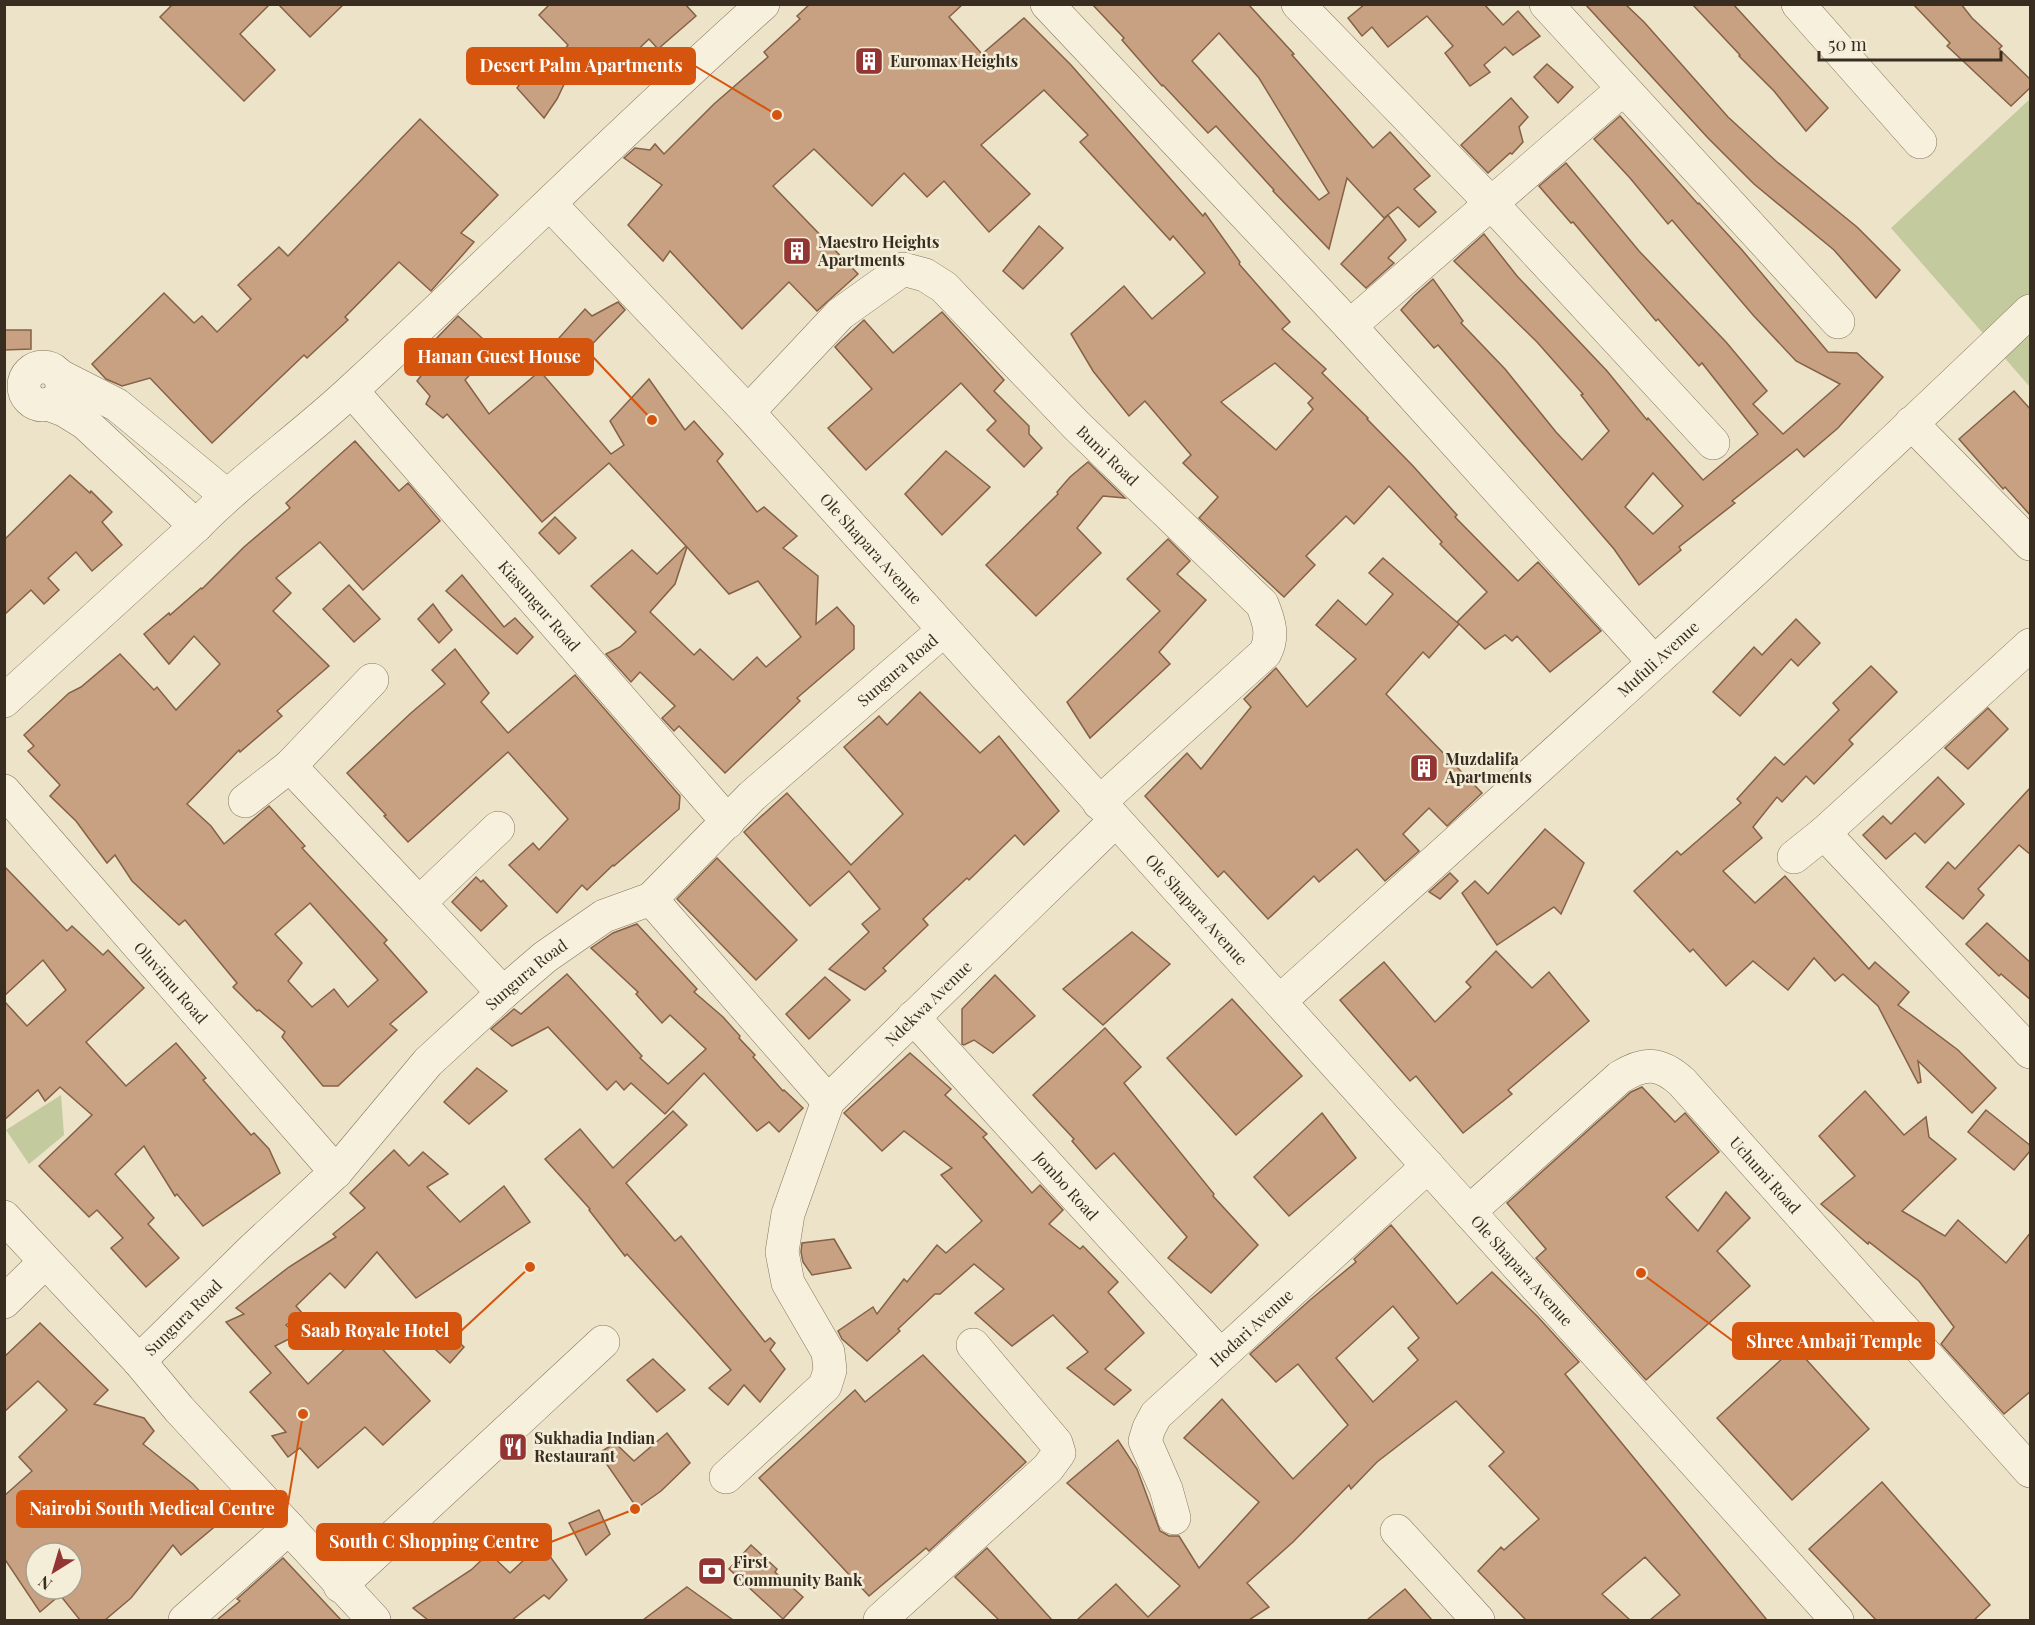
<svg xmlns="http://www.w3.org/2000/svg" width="2035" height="1625" font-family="'Playfair Display',serif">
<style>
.green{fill:#c3ca9d}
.building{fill:#c7a181;stroke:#856146;stroke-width:1.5;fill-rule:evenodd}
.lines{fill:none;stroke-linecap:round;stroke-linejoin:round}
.minor-casing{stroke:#87755f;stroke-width:34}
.minor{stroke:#f7f0dc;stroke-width:33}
.labels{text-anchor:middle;stroke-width:5;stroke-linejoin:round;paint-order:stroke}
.poi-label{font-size:16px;font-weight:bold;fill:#392d21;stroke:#f4edd8;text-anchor:start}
.street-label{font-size:16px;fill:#392d21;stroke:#f4edd8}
.leader{fill:none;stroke:#d6550e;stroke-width:2}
.callout-dot{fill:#d6550e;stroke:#f4edd8;stroke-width:2}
.callout{fill:#d6550e;stroke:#d6550e;stroke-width:2}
.callout-label{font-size:18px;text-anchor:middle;font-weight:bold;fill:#fff}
</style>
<rect width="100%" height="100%" fill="#ece3c9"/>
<g class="green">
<path d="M2030 99V387L1891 228Z"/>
<path d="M61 1095 64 1135 29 1164 6 1130Z"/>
</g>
<g class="building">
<path d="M173 4H270L240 34 275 70 244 101 160 17Z"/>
<path d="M278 4H344L310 37Z"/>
<path d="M550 4H685L696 16 658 49 649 39 604 82 578 55 557 99 544 118 517 88 528 72 539 82 568 45 539 15Z"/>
<path d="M810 4H963L949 17 982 54 1024 18 1071 65 1203 216 1205 213 1240 262 1239 264 1290 322 1282 329 1326 369 1322 373 1368 418 1367 419 1413 466 1457 515 1455 517 1518 581 1538 562 1601 631 1550 672 1517 636 1512 641 1505 635 1485 649 1457 622 1487 592 1440 544 1442 542 1389 486 1354 524 1346 516 1306 556 1315 565 1284 597 1199 518 1218 497 1183 463 1191 455 1145 401 1129 416 1093 371 1071 334 1124 286 1152 319 1205 273 1173 236 1170 240 1080 142 1088 135 1044 90 981 145 1030 194 989 232 944 181 927 197 904 173 872 206 814 149 773 186 858 274 817 311 789 282 742 329 670 251 663 261 628 225 662 185 624 158 635 148 650 150 655 144 664 154 714 104 768 57 764 52 800 19 797 16ZM1275 363 1313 398 1308 403 1313 409 1276 450 1221 402Z"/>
<path d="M1092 4H1248L1294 54 1292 55 1373 148 1390 132 1430 176 1414 189 1436 212 1419 227 1398 207 1384 218 1347 178 1329 249 1273 191 1274 190 1216 126 1208 133 1163 85 1162 86 1122 40 1124 38ZM1219 33 1259 78 1329 193 1319 200 1192 61Z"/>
<path d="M1365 4H1484L1503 25 1518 11 1540 36 1513 55 1505 47 1484 65 1490 72 1470 86 1445 53 1453 46 1427 16 1388 47 1372 27 1362 36 1348 18Z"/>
<path d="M1585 4H1625L1644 22 1728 117 1777 162 1857 227 1900 270 1876 298 1834 250 1754 184 1708 138Z"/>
<path d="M1692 4H1733L1828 108 1806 131 1774 91 1739 56 1740 55Z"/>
<path d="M1913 4H1961L1972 18 2002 46 1999 49 2031 80V87L2011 106 1947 46 1950 43Z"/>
<path d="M1547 64 1573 87 1558 103 1534 77Z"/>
<path d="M1511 98 1528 117 1519 127 1523 142 1512 154 1510 153 1488 173 1461 145Z"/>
<path d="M1620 116 1698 204 1699 203 1742 250 1828 352 1857 353 1883 377 1838 428 1804 457 1797 449 1732 501 1735 503 1679 547 1681 550 1639 585 1614 549 1438 345 1434 348 1401 310 1414 296 1433 279 1463 321 1461 323 1505 369 1556 432 1582 460 1609 431 1581 395 1583 394 1537 342 1454 261 1484 234 1517 276 1607 371 1647 420 1648 418 1703 480 1758 434 1702 363 1699 366 1658 319 1656 321 1573 222 1571 223 1539 186 1566 163 1639 251 1726 342 1767 391 1753 404 1783 434 1840 384 1796 361 1753 315 1672 220 1668 224 1630 178 1594 139ZM1653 473 1683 506 1653 534 1625 507Z"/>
<path d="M420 119 498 195 461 233 474 242 431 291 399 262 345 317 348 320 307 358 304 355 212 443 150 378 122 386 106 379 92 364 164 293 194 323 202 316 217 332 251 299 238 285 279 247 288 256Z"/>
<path d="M1388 215 1406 240 1388 258 1394 263 1366 288 1341 264Z"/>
<path d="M1039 226 1063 248 1023 289 1003 271Z"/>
<path d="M618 302 625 310 574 363 559 338 585 309 592 316Z"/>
<path d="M942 312 1004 380 994 391 1029 426V434L1042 448 1024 467 987 430 996 421 961 383 866 470 828 428 872 389 835 347 840 342 864 320 893 353Z"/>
<path d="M458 316 494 349 465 380 489 414 540 371 611 454 624 445 610 421 649 379 685 430 694 421 723 454 717 461 757 512 764 507 797 536 783 548 818 576 816 624 837 607 854 626V649L797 698 800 701 725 773 679 726 674 731 662 718 675 706 640 672 631 682 606 654 620 647 636 632 591 586 632 550 657 574 686 546 609 463 542 522 447 414 443 418 426 404 430 396 417 381 442 348 434 341ZM687 547 729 594 758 581 801 637 766 667 757 657 733 680 700 649 694 655 650 612 675 584Z"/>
<path d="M4 330H31V349L4 350Z"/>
<path d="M2014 391 2031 410V516L2005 487 2003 489 1959 439Z"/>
<path d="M355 441 399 491 408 483 440 521 363 590 320 542 276 578 291 593 273 611 329 666 277 711 282 716 240 752 239 750 187 804 211 826 224 844 269 806 305 846 302 848 387 940 384 943 427 992 390 1024 397 1030 338 1086H323L282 1037 285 1032 259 1010 257 1011 233 987 237 983 185 920 179 925 132 881 115 855 107 863 76 821 50 796 60 785 28 751 34 746 24 735 69 693 81 687 120 654 154 690 157 687 176 710 220 664 194 636 169 664 144 634 169 613 170 615 201 588 202 589 244 547 290 508 286 503ZM310 903 378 980 348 1007 334 989 312 1007 288 981 302 963 275 934Z"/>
<path d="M946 451 990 487 942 535 905 494Z"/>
<path d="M1088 462 1125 498 1103 496 1077 528 1101 553 1036 616 986 565 1058 494 1057 492 1070 477Z"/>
<path d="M70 475 90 493 91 491 112 512 102 522 122 545 92 571 76 552 48 578 59 590 44 604 31 590 4 615V540Z"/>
<path d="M555 517 576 538 559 554 539 533Z"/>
<path d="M1168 539 1190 561 1177 574 1206 600 1159 652 1170 664 1090 738 1067 702 1160 611 1127 579Z"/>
<path d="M1383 558 1459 624 1429 658 1423 652 1386 694 1482 793 1447 826 1429 808 1403 834 1419 851 1385 881 1357 849 1319 882 1314 876 1268 919 1224 871 1218 877 1145 796 1187 753 1201 769 1251 707 1244 699 1276 668 1307 707 1356 659 1316 625 1338 600 1366 625 1393 594 1369 573Z"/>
<path d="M462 575 504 627 515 618 533 637 517 654 446 591Z"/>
<path d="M349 585 380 619 354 642 323 609Z"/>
<path d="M433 604 452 630 439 643 418 619Z"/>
<path d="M1796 619 1820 643 1798 666 1791 659 1740 716 1713 692 1754 647 1762 655Z"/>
<path d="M455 649 489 693 481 702 508 733 575 675 680 796 679 809 614 866 613 865 587 890 582 885 557 913 509 865 533 843 539 850 568 819 508 752 408 842 384 816 386 815 347 773 411 713 445 684 432 670Z"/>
<path d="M1871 666 1897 692 1849 740 1853 744 1814 784 1806 776 1782 802 1777 797 1753 827 1762 838 1723 871 1755 903 1785 876 1869 969 1875 962 1909 992 1898 1005 1958 1050 1996 1088 1972 1113 1918 1061 1921 1082 1918 1083 1878 1006 1843 974 1835 981 1814 958 1788 990 1753 961 1726 986 1693 949 1690 952 1634 891 1677 851 1681 855 1741 803 1737 799 1775 757 1784 765 1839 710 1833 703Z"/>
<path d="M920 692 980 753 999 736 1059 811 1024 845 1015 835 969 880 967 878 923 919 928 925 883 968 886 971 865 990 829 969 869 932 862 924 880 909 849 871 810 906 744 832 787 793 851 865 903 814 844 747 879 716 887 725Z"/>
<path d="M1988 708 2008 729 1968 769 1945 748Z"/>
<path d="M1938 777 1964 804 1925 843 1915 833 1886 859 1863 835 1883 816 1891 824Z"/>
<path d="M2031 787V855L2019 845 1978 889 1984 895 1963 919 1926 887 1948 862 1955 869Z"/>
<path d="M1545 829 1584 863 1561 914 1554 907 1497 945 1462 893 1475 881 1488 894Z"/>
<path d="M717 858 797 940 756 980 677 899Z"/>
<path d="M4 866 67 931 72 926 103 955 108 950 144 988 86 1042 126 1086 176 1043 206 1078 203 1080 251 1135 254 1133 269 1149 280 1173 203 1226 177 1194 175 1196 144 1146 115 1174 154 1218 148 1224 179 1258 146 1287 111 1248 123 1238 97 1210 89 1217 39 1166 92 1115 60 1087 45 1101 38 1090 4 1120V1001L27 1026 66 990 43 960 4 996Z"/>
<path d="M1450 873 1458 881 1440 899 1429 892Z"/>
<path d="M476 877 481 882 483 880 507 906 481 931 452 902Z"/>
<path d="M1987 923 2031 963V1000L2001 974 1999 976 1966 944Z"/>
<path d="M637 924 697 989 694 992 723 1017 740 1036 739 1038 755 1055 753 1057 783 1091 784 1090 803 1108 779 1132 769 1122 757 1131 704 1073 665 1114 631 1083 624 1090 616 1081 607 1090 548 1027 512 1046 491 1029 514 1009 521 1014 567 974 642 1056 640 1058 668 1084 706 1049 670 1015 662 1023 636 994 638 992 591 948 613 933Z"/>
<path d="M1132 932 1170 964 1103 1025 1063 989Z"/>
<path d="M1496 951 1532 988 1549 972 1589 1021 1508 1090 1512 1094 1463 1133 1416 1076 1410 1081 1340 1000 1384 962 1435 1022 1471 987 1466 982Z"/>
<path d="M995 975 1035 1016 993 1053 974 1040 964 1045 962 1044V1009Z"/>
<path d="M825 977 850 1000 809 1039 786 1014Z"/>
<path d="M1232 999 1302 1076 1236 1135 1167 1058Z"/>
<path d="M1105 1028 1141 1067 1124 1083 1214 1194 1213 1196 1258 1245 1211 1293 1168 1258 1187 1237 1114 1153 1096 1169 1072 1141 1074 1139 1033 1095Z"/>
<path d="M910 1053 951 1089 945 1095 987 1134 983 1137 1032 1193 1040 1185 1063 1210 1049 1224 1080 1249 1083 1246 1118 1282 1108 1292 1144 1333 1105 1369 1131 1390 1114 1405 1067 1368 1088 1352 1053 1315 1012 1346 975 1313 1004 1289 974 1264 940 1294H935L898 1329 900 1331 867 1361 842 1339 838 1331 873 1307 877 1314 904 1279 907 1282 937 1245 946 1253 982 1221 941 1175 952 1168 904 1131 882 1151 844 1113Z"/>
<path d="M477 1068 507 1091 469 1124 444 1102Z"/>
<path d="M1642 1087 1675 1122 1685 1113 1719 1152 1666 1197 1698 1231 1726 1192 1750 1218 1717 1251 1750 1286 1646 1380 1536 1258 1546 1249 1507 1203 1631 1092Z"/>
<path d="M1865 1091 1904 1135 1926 1117 1929 1137 1956 1159 1902 1211 1945 1236 1958 1220 2006 1263 2031 1232V1391L2004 1414 1941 1344 1954 1327 1919 1281 1869 1242 1868 1244 1821 1204 1855 1176 1819 1136Z"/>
<path d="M1986 1110 2031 1146V1150L2014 1170 1968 1132Z"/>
<path d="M673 1111 687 1125 626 1183 675 1241 681 1236 765 1342 770 1338 775 1343 770 1350 785 1369 760 1402 744 1385 728 1405 709 1388 731 1370 627 1254 625 1256 589 1210 590 1209 545 1159 580 1129 613 1168Z"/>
<path d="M1322 1113 1356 1158 1289 1216 1254 1177Z"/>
<path d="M394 1150 409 1166 423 1152 448 1174 427 1187 460 1222 504 1186 530 1222 416 1298 377 1252 345 1288 330 1273 296 1306 302 1313 286 1325 297 1335 275 1346 308 1384 365 1330 430 1401 383 1445 365 1427 318 1468 300 1448 288 1457 272 1436 286 1432 250 1392 271 1373 226 1322 244 1314 236 1308 289 1267 336 1237 333 1234 365 1208 350 1193Z"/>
<path d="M1391 1225 1457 1304 1492 1272 1538 1317 1579 1362 1565 1374 1767 1620H1650L1680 1595 1645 1557 1602 1594 1630 1620H1526L1478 1571 1501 1547 1504 1550 1539 1519 1489 1466 1504 1452 1456 1401 1377 1462 1351 1489 1349 1485 1293 1542 1247 1583 1269 1607 1249 1620H1077L1116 1584 1148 1617 1180 1586 1067 1483 1118 1440 1137 1469 1160 1531 1169 1536H1179L1199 1568 1259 1502 1184 1438 1222 1399 1293 1479 1348 1425 1298 1364 1276 1382 1250 1354 1310 1300 1356 1262 1354 1259ZM1393 1306 1419 1338 1408 1348 1418 1360 1373 1402 1336 1358Z"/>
<path d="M834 1239 851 1268 812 1275 803 1262 801 1252 802 1243Z"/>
<path d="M40 1323 108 1390 94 1404 144 1418 154 1431 143 1444 193 1484 225 1518 181 1555 173 1545 131 1598 105 1620H80L60 1595 40 1612 4 1558V1496L32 1471 19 1457 67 1410 38 1381 4 1412V1357ZM36 1553H72V1589H36Z"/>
<path d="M441 1325 464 1347 450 1363 425 1340Z"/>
<path d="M1795 1347 1869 1429 1792 1500 1717 1418Z"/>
<path d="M923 1355 1026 1462 929 1551 926 1548 869 1596 759 1478 855 1390 865 1402Z"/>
<path d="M653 1359 685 1390 657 1412 627 1380Z"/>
<path d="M667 1433 690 1463 661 1491 637 1508 599 1453 615 1443 634 1461Z"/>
<path d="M1882 1482 1990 1605 1974 1620H1876L1809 1549Z"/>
<path d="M599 1510 610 1534 586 1555 569 1523Z"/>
<path d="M541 1544 567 1580 549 1599 544 1595 512 1620H428L413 1608 471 1570 489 1553 510 1573Z"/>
<path d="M751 1545 777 1569 775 1572 803 1597 783 1619 729 1569Z"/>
<path d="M987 1548 1052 1620H999L955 1577Z"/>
<path d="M283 1558 341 1620H217L240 1601 237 1599Z"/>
<path d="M687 1587 733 1620H643Z"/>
<path d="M1405 1589 1432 1620H1367Z"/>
</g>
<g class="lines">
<g class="minor-casing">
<g id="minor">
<path d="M1047 4 1350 326 1654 662"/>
<path d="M1298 4 1491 203 1713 443"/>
<path d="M1546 4 1838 322"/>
<path d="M1798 4 1920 142"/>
<path id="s1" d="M550 204 748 412 1837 1620"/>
<path d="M1350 326 1623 89"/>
<circle cx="43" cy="386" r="19"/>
<path d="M60 376 117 405 226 495"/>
<path id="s2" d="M352 391 728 822"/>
<path d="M48 404 64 410 85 423 196 526"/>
<path id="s3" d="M748 412 840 314 903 269 925 275 944 287 1077 426 1262 604C1269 621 1274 636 1265 653L1099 803"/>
<path d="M1911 423 2030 544"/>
<path d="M372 680 290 766 419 903"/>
<path d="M4 701 196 526C245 476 302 437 353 389 491 262 623 129 763 4"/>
<path id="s4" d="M4 791 336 1172"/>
<path d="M245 801 290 766"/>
<path d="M498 828 419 903 503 993"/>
<path d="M1824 833 2030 1052"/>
<path d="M1794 857 1824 833 2030 645"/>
<path d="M651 899 828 1101"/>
<path id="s5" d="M1280 1001C1532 774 1786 546 2030 311"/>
<path id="s6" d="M913 1017 1220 1355"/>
<path id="s7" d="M1469 1212 1620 1077C1645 1062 1660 1062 1682 1082L2030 1471"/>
<path d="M4 1217 139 1361 179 1409 374 1620"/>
<path d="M4 1302 45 1262"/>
<path id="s8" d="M139 1361 253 1249 336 1172 428 1062 503 993 545 957 604 916 651 899 752 796 944 630"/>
<path id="s9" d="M726 1477 825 1386 830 1370 828 1352 788 1283 782 1252 788 1214 828 1101 1115 821"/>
<path id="s10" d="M1174 1518 1166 1489 1145 1441 1149 1428 1156 1415 1428 1166"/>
<path d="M1397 1531 1478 1620"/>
<path d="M340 1586 603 1342"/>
<path d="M185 1620 289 1528"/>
<path d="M880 1620 1048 1468 1059 1453 1056 1443 973 1345"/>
</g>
</g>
<use href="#minor" class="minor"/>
</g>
<defs>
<g id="building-square" transform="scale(1.5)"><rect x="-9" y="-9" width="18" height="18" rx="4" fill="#923533" stroke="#f4edd8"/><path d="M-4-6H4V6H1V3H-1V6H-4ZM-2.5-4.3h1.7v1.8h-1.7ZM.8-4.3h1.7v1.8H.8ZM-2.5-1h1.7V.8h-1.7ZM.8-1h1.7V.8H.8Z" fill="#fff"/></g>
<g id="restaurant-square" transform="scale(1.5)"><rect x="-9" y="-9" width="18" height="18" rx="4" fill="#923533" stroke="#f4edd8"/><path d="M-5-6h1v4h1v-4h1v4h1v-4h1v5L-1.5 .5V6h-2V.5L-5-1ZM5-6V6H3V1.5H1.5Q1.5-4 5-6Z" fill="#fff"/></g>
<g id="bank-square" transform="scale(1.5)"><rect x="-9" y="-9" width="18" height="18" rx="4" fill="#923533" stroke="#f4edd8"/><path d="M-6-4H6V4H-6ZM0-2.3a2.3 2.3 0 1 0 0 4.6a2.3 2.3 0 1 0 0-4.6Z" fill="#fff"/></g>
</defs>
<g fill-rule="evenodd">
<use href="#building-square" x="869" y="61"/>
<use href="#building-square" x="797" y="251"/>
<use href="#building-square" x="1424" y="768"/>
<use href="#restaurant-square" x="513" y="1447"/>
<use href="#bank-square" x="712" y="1571"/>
</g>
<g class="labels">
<g class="poi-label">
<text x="890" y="67">Euromax Heights</text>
<text x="818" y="248">Maestro Heights<tspan x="818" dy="18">Apartments</tspan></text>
<text x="1445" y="765">Muzdalifa<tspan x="1445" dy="18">Apartments</tspan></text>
<text x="534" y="1444">Sukhadia Indian<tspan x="534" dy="18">Restaurant</tspan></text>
<text x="733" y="1568">First<tspan x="733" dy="18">Community Bank</tspan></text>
</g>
<g class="street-label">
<text dy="6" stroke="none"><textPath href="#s3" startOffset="492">Bumi Road</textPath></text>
<text dy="6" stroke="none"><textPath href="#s1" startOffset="471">Ole Shapara Avenue</textPath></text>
<text dy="6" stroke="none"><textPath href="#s2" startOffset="285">Kiasungur Road</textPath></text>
<text dy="6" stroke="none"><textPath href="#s5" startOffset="510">Mufuli Avenue</textPath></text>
<text dy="6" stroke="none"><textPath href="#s8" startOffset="1032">Sungura Road</textPath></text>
<text dy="6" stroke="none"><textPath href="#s1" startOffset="957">Ole Shapara Avenue</textPath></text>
<text dy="6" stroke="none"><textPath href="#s8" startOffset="548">Sungura Road</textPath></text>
<text dy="6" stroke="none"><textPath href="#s4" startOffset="254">Oluvimu Road</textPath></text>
<text dy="6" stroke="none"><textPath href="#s9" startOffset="579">Ndekwa Avenue</textPath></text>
<text dy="6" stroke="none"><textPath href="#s7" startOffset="396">Uchumi Road</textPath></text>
<text dy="6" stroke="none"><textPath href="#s6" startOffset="228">Jombo Road</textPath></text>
<text dy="6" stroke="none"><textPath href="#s1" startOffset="1443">Ole Shapara Avenue</textPath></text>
<text dy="6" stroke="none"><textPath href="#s8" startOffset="62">Sungura Road</textPath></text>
<text dy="6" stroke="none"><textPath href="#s10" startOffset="240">Hodari Avenue</textPath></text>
</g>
</g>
<path class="leader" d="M777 115L695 66M652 420L593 357M530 1267L461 1331M1641 1273L1733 1341M303 1414L287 1509M635 1509L551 1542"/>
<g class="callout-dot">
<circle cx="777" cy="115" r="6"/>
<circle cx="652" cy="420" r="6"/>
<circle cx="530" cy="1267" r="6"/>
<circle cx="1641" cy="1273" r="6"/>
<circle cx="303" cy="1414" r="6"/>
<circle cx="635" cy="1509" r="6"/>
</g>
<g class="callout">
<rect x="467" y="48" width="228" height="36" rx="6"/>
<rect x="405" y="339" width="188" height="36" rx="6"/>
<rect x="289" y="1313" width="172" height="36" rx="6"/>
<rect x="1733" y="1323" width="201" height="36" rx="6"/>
<rect x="17" y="1491" width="270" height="36" rx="6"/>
<rect x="317" y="1524" width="234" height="36" rx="6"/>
</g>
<g class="callout-label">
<text x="581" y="72">Desert Palm Apartments</text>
<text x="499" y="363">Hanan Guest House</text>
<text x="375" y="1337">Saab Royale Hotel</text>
<text x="1834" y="1348">Shree Ambaji Temple</text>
<text x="152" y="1515">Nairobi South Medical Centre</text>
<text x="434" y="1548">South C Shopping Centre</text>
</g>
<rect width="2035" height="1625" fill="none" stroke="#392d21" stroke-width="12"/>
<g transform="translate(54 1571) rotate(217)"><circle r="28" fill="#f4edd8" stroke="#a9a08f" stroke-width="1.5"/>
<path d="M0-4.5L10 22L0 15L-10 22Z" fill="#923533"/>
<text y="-9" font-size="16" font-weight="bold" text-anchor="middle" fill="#392d21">N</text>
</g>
<path d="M1819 51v9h182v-9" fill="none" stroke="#392d21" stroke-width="3"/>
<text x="1828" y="51" font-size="18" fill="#392d21" stroke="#f4edd8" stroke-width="4.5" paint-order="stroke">50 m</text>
</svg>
